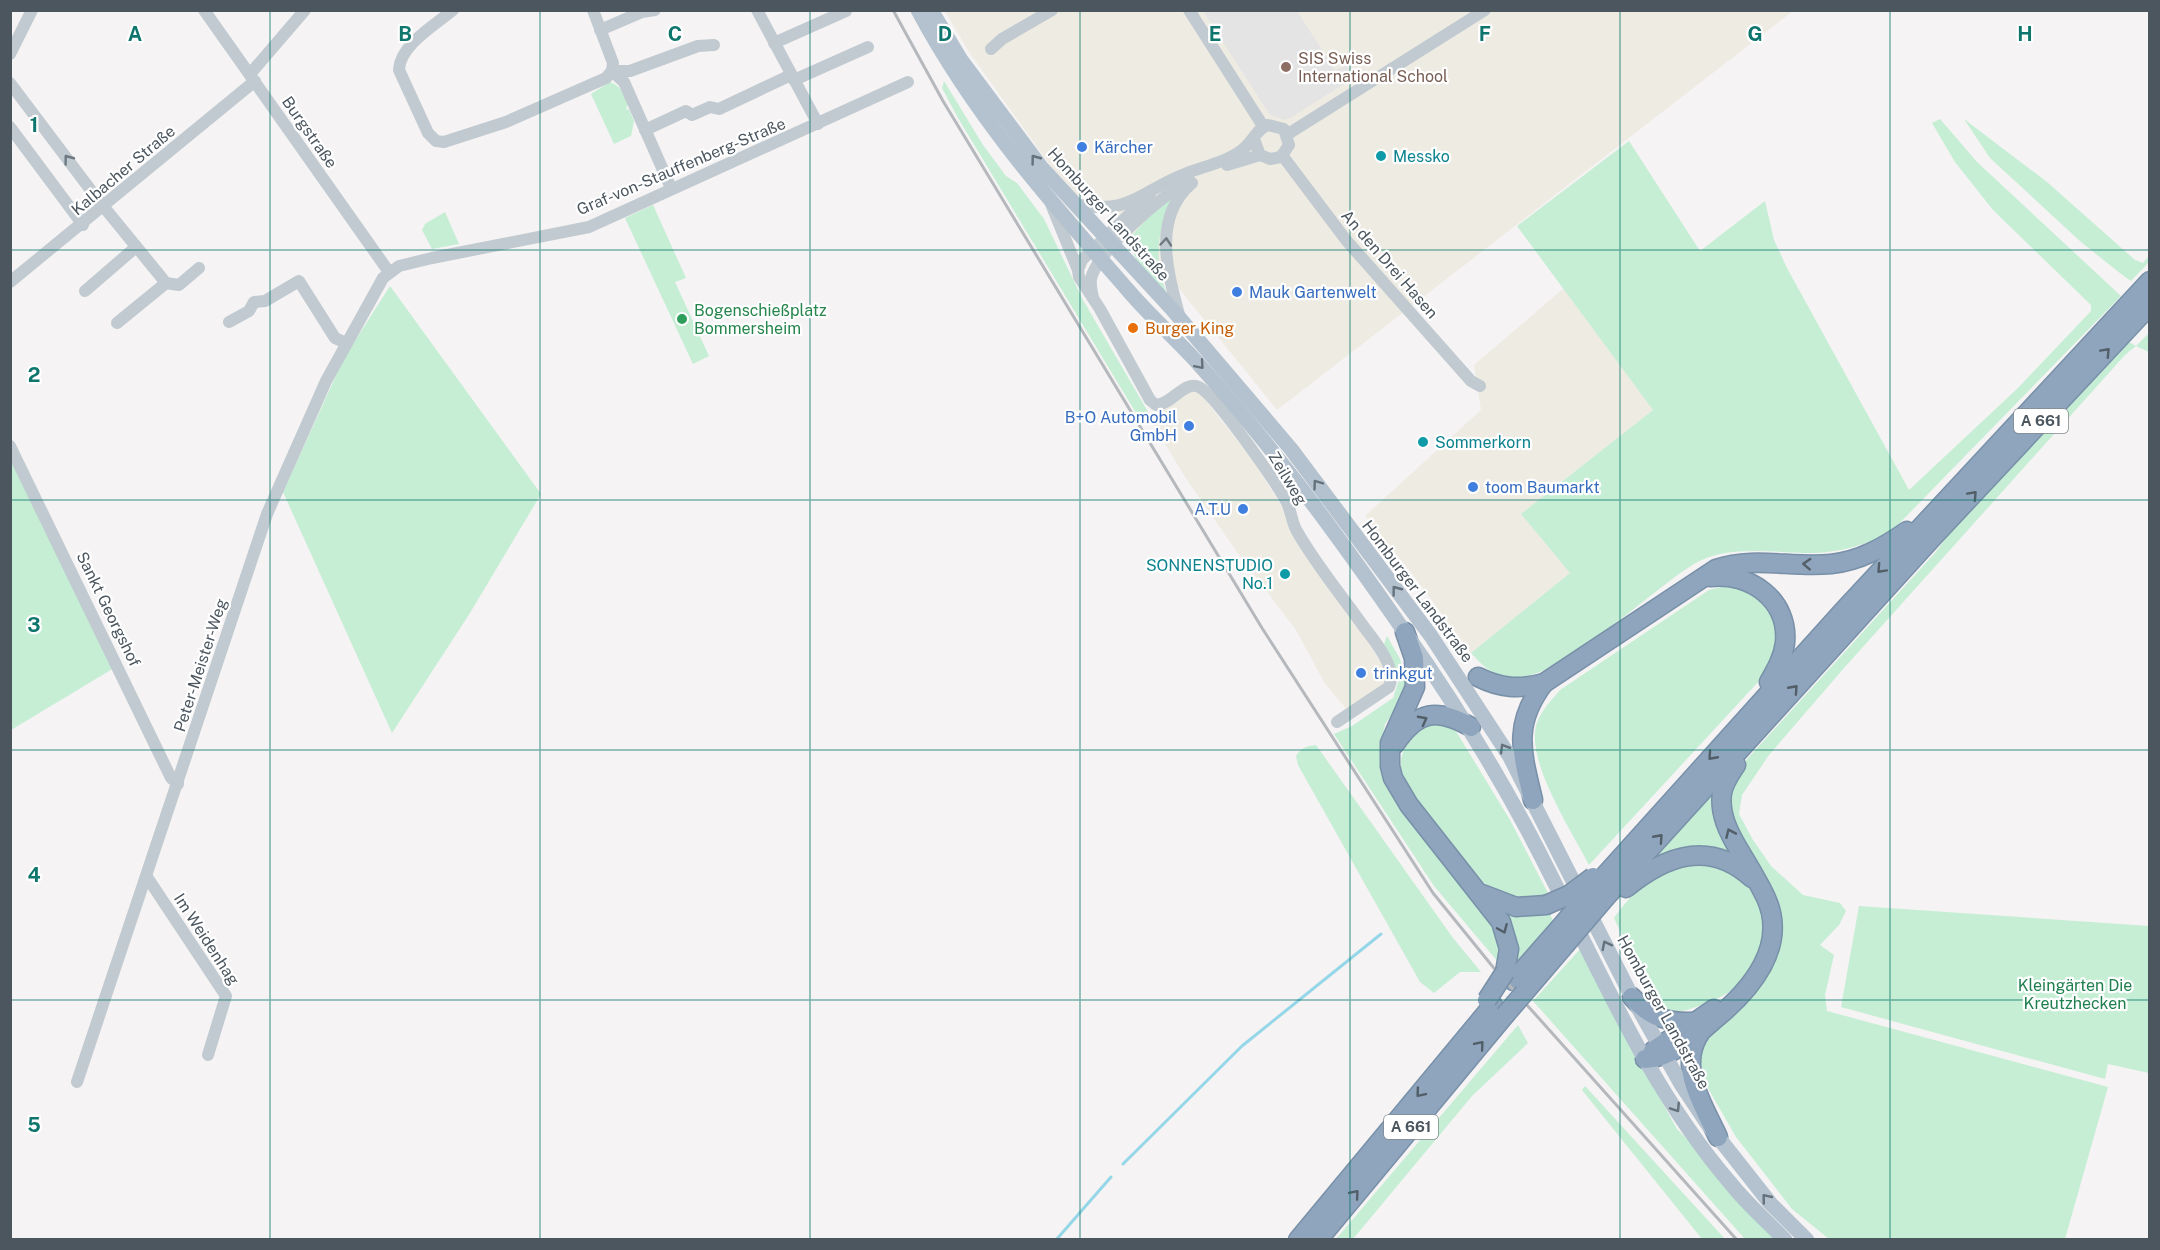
<svg xmlns="http://www.w3.org/2000/svg" width="2160" height="1250" font-family="'Public Sans',sans-serif">
<style>
.commercial{fill:#eeebe3}
.education{fill:#e5e4e4}
.green{fill:#c5eed5}
.lines{fill:none;stroke-linecap:round;stroke-linejoin:round}
.stream{stroke:#95d7e8;stroke-width:3}
.highway-casing{stroke:#7990a9;stroke-width:21}
.minor{stroke:#c1cad0;stroke-width:12}
.major{stroke:#b4c2cf;stroke-width:15}
.highway{stroke:#8ea5bd;stroke-width:18}
.rail{stroke:#b5b8bc;stroke-width:3}
.highway-bridge-casing{stroke:#7990a9;stroke-width:21;stroke-linecap:butt}
.highway-bridge{stroke:#8ea5bd;stroke-width:18}
.oneway{stroke:#6e7981}
.oneway2{stroke:#65717b}
.oneway3{stroke:#525e68}
.grid{fill:none;stroke:#0f766e;stroke-width:1.5;stroke-opacity:0.55}
.education-dot{fill:#8d6e63;stroke:#fff;stroke-width:2}
.shop-dot{fill:#3f7fe0;stroke:#fff;stroke-width:2}
.culture-dot{fill:#0f9aa8;stroke:#fff;stroke-width:2}
.leisure-dot{fill:#2e9e5b;stroke:#fff;stroke-width:2}
.food-dot{fill:#e8710a;stroke:#fff;stroke-width:2}
.labels{text-anchor:middle;stroke-width:4.5;stroke-linejoin:round;paint-order:stroke}
.shield{fill:#fff;stroke:#81898f;stroke-width:1.5}
.shield-label{font-size:15px;font-weight:bold;fill:#4b565f}
.education-label{font-size:16px;fill:#785e54;stroke:#fff;text-anchor:start}
.street-label{font-size:16px;fill:#4b565f;stroke:#fff}
.shop-label{font-size:16px;fill:#366cbe;stroke:#fff;text-anchor:start}
.culture-label{font-size:16px;fill:#0d838f;stroke:#fff;text-anchor:start}
.leisure-label{font-size:16px;fill:#27864d;stroke:#fff;text-anchor:start}
.food-label{font-size:16px;fill:#c56008;stroke:#fff;text-anchor:start}
.park-label{font-size:16px;fill:#1e7f4e;stroke:#fff}
.grid-label{font-size:20px;text-anchor:middle;font-weight:bold;fill:#0f766e;stroke:#fff;stroke-width:4.5;stroke-linejoin:round;paint-order:stroke}
</style>
<rect width="100%" height="100%" fill="#f5f3f3"/>
<g class="commercial">
<path d="M945 11H1793L1277 410 1181 291 1102 202 1076 195 1060 179 969 52Z"/>
<path d="M1564 288 1653 410 1521 514 1570 573 1471 653 1413 575 1365 516 1481 410 1474 365Z"/>
<path d="M1191 391 1200 393 1251 458 1382 664 1389 680 1349 712 1324 682 1296 630 1237 552 1185 477 1150 419Z"/>
</g>
<path class="education" d="M1203 11H1297L1335 70 1346 65 1355 77 1290 118 1285 120 1270 115Z"/>
<g class="green">
<path d="M944 81 983 145 1006 176 1017 183 1044 219 1083 300 1151 417 1142 423 958 118 942 88Z"/>
<path d="M610 82C621 86 624 94 628 104L626 110 629 109 634 121 631 136 614 144 591 94Z"/>
<path d="M1940 119 1977 162 2121 296 1889 534C1863 545 1839 553 1810 553 1774 553 1727 544 1694 564 1653 588 1551 688 1507 678 1491 674 1482 665 1471 653L1570 573 1521 514 1653 410 1517 226 1629 141 1700 251 1765 201 1774 240 1787 268 1909 490 2018 388 2091 311V305L1993 210 1955 162 1932 123Z"/>
<path d="M1964 119 2047 182 2135 260 2143 263 2149 256V262L2131 281 2125 277 2081 242 1990 158Z"/>
<path d="M1173 196C1159 228 1152 257 1166 291L1163 293 1137 262 1129 239 1158 206Z"/>
<path d="M653 205 686 278 675 282 709 356 693 364 625 218Z"/>
<path d="M445 212 459 244 432 249 422 230 425 224Z"/>
<path d="M390 286 541 494 470 613 392 733 283 492 344 358Z"/>
<path d="M2149 333V352L2136 346 2125 355 1844 668 1769 755 1742 795 1739 814 1753 840 1771 866 1803 895 1840 903 1846 911 1839 925 1820 945 1834 955 1825 995 1827 1011 2108 1087 2065 1239H1829L1792 1209 1736 1137 1697 1069 1703 1041 1766 975 1776 958 1781 935 1776 897 1729 820 1730 787 1740 767 1935 553 1954 527 2129 342 2136 346Z"/>
<path d="M10 454 114 668 11 730H10Z"/>
<path d="M1729 585C1764 593 1794 626 1772 663 1769 670 1763 676 1758 682L1589 865C1572 832 1532 770 1535 733 1536 716 1549 703 1560 690L1709 590Z"/>
<path d="M1387 636 1400 659 1408 684 1400 704 1385 724 1380 748 1383 773 1433 849 1492 927 1502 951 1499 963 1434 886 1334 734 1352 726 1393 698 1399 680 1383 647Z"/>
<path d="M1438 722 1454 728 1510 820 1548 893C1536 902 1518 901 1504 896 1480 886 1462 858 1446 839 1424 812 1383 777 1409 742 1417 731 1426 726 1438 722Z"/>
<path d="M1316 745 1453 938 1481 972H1460L1434 993 1420 982 1298 765 1296 756C1301 748 1306 746 1316 745Z"/>
<path d="M1718 782 1744 866 1648 861Z"/>
<path d="M1687 860C1703 863 1727 866 1739 876 1767 899 1772 943 1751 972 1739 989 1720 998 1702 1005 1683 1011 1677 1015 1657 1009L1614 918C1634 890 1654 873 1687 860Z"/>
<path d="M1493 903 1548 911 1554 922 1512 972Z"/>
<path d="M1859 906 2149 926V1073L2108 1064 2105 1079 1841 1007Z"/>
<path d="M1582 947 1638 1059 1677 1129 1785 1239H1745L1533 1001Z"/>
<path d="M1518 1025 1528 1043 1472 1096 1353 1239H1336Z"/>
<path d="M1585 1086 1725 1239H1702L1582 1090Z"/>
</g>
<g class="lines">
<g class="stream">
<path d="M1123 1164 1242 1046 1381 934"/>
<path d="M1056 1240 1111 1177"/>
</g>
<g class="highway-casing">
<g id="highway">
<path d="M1710 577C1750 572 1789 600 1785 643 1783 658 1776 670 1769 682"/>
<path d="M1405 632 1414 658 1415 687 1390 743V766L1393 778 1409 805 1501 922 1509 949 1505 972"/>
<path d="M1478 677C1500 688 1519 690 1544 683L1716 569C1755 556 1791 568 1831 564 1860 561 1884 547 1907 531"/>
<path d="M1395 744C1418 710 1437 708 1471 727"/>
<path d="M1533 800C1522 753 1512 725 1544 683"/>
<path d="M1598 883 1844 610 2150 281"/>
<path d="M1626 888C1665 856 1709 839 1752 878"/>
<path d="M1482 894 1516 907 1546 905"/>
<path d="M1606 897 1933 537 2150 305"/>
<path d="M1513 981 1558 930"/>
<path d="M1524 993 1565 945"/>
<path d="M1632 997C1648 1016 1667 1023 1692 1022"/>
<path d="M1700 1033C1677 1067 1703 1104 1718 1137"/>
<path d="M1653 1051 1714 1009"/>
<path d="M1645 1059C1672 1058 1696 1036 1715 1019 1751 990 1788 946 1766 898 1758 881 1748 865 1739 850 1729 833 1719 814 1722 793 1724 782 1730 774 1736 765"/>
<path d="M1298 1240 1493 1005"/>
<path d="M1318 1240 1505 1015"/>
</g>
</g>
<g class="minor">
<path d="M204 10 389 272"/>
<path d="M453 10C435 25 400 45 399 70L428 133 436 141 444 142 506 122 606 78 612 71"/>
<path d="M593 10 613 63 612 71"/>
<path d="M757 10 818 124"/>
<path d="M1189 10 1263 126"/>
<path d="M600 30 642 12 655 10"/>
<path d="M774 43 846 11"/>
<path d="M991 49 1002 39 1052 10"/>
<path d="M10 54 32 10"/>
<path d="M612 71 624 82 671 188"/>
<path d="M612 71H630L698 46 714 45"/>
<path d="M250 74 305 10"/>
<path d="M794 80 868 47"/>
<path d="M10 83 99 201 166 283"/>
<path d="M10 127 83 225"/>
<path d="M645 130 686 111 692 115 710 107 719 109 791 75"/>
<path d="M1288 134 1485 10"/>
<path d="M1282 155 1346 240 1471 381 1480 386"/>
<path d="M1227 165 1260 155"/>
<path d="M1150 194 1082 260 1078 270 1079 277 1100 309 1150 400 1156 405C1171 405 1185 380 1199 387 1215 394 1274 480 1285 499 1292 510 1291 523 1298 533 1317 566 1342 596 1364 627 1375 641 1398 669 1389 687L1337 722"/>
<path d="M1051 204 1078 270"/>
<path d="M1074 204C1132 216 1139 191 1187 173 1205 166 1226 162 1242 150 1253 142 1256 129 1268 125L1284 129 1289 145 1281 157 1270 159 1260 155 1254 139"/>
<path d="M10 282 255 81"/>
<path d="M85 291 136 247"/>
<path d="M1093 298C1092 292 1090 285 1091 279 1096 252 1164 193 1189 181"/>
<path d="M1180 318C1168 274 1151 218 1192 183"/>
<path d="M229 322 249 311 254 302 265 301 299 281 335 338 346 343"/>
<path d="M117 323 166 283 179 285 199 268"/>
<path d="M10 446 171 778 178 784"/>
<path d="M147 877 226 996 208 1055"/>
<path d="M77 1082 267 514 326 381 383 278 399 266 432 258 589 227 908 82"/>
</g>
<g class="major">
<path d="M918 10C974 115 1049 200 1127 289 1148 314 1173 336 1195 360 1272 445 1339 537 1404 631 1450 696 1490 760 1528 831 1592 951 1642 1081 1732 1185 1748 1205 1768 1222 1785 1240"/>
<path d="M931 10 961 60 1041 167 1171 308 1291 449 1431 636 1510 757 1632 997 1681 1084 1707 1123 1770 1203 1807 1240"/>
</g>
<use href="#highway" class="highway"/>
<path class="rail" d="M893 10 943 101 1262 628 1433 893 1493 967 1737 1240"/>
<g class="highway-bridge-casing">
<g id="highway-bridge">
<path d="M1546 905 1569 895 1593 877"/>
<path d="M1558 930 1598 883"/>
<path d="M1565 945 1606 897"/>
<path d="M1487 1000 1505 972"/>
<path d="M1505 1015 1524 993"/>
</g>
</g>
<use href="#highway-bridge" class="highway-bridge"/>
</g>
<defs><path id="oneway-chevron" d="M-2-3.5L2.5 0L-2 3.5" fill="none" stroke-width="1.6" stroke-linecap="round" stroke-linejoin="round" transform="scale(1.5)"/></defs>
<g class="oneway">
<use href="#oneway-chevron" transform="translate(68 159) rotate(-127)"/>
<use href="#oneway-chevron" transform="translate(1166 242) rotate(-85)"/>
</g>
<g class="oneway2">
<use href="#oneway-chevron" transform="translate(1035 159) rotate(-127)"/>
<use href="#oneway-chevron" transform="translate(1200 365) rotate(49)"/>
<use href="#oneway-chevron" transform="translate(1317 484) rotate(-126)"/>
<use href="#oneway-chevron" transform="translate(1396 590) rotate(-127)"/>
<use href="#oneway-chevron" transform="translate(1504 748) rotate(-121)"/>
<use href="#oneway-chevron" transform="translate(1606 945) rotate(-117)"/>
<use href="#oneway-chevron" transform="translate(1676 1108) rotate(57)"/>
<use href="#oneway-chevron" transform="translate(1766 1198) rotate(-129)"/>
</g>
<g class="oneway3">
<use href="#oneway-chevron" transform="translate(2106 352) rotate(-47)"/>
<use href="#oneway-chevron" transform="translate(1973 495) rotate(-47)"/>
<use href="#oneway-chevron" transform="translate(1807 564) rotate(-177)"/>
<use href="#oneway-chevron" transform="translate(1881 569) rotate(133)"/>
<use href="#oneway-chevron" transform="translate(1794 689) rotate(-48)"/>
<use href="#oneway-chevron" transform="translate(1423 720) rotate(-28)"/>
<use href="#oneway-chevron" transform="translate(1712 756) rotate(132)"/>
<use href="#oneway-chevron" transform="translate(1730 833) rotate(-114)"/>
<use href="#oneway-chevron" transform="translate(1659 838) rotate(-48)"/>
<use href="#oneway-chevron" transform="translate(1503 929) rotate(67)"/>
<use href="#oneway-chevron" transform="translate(1480 1045) rotate(-50)"/>
<use href="#oneway-chevron" transform="translate(1420 1093) rotate(130)"/>
<use href="#oneway-chevron" transform="translate(1355 1194) rotate(-50)"/>
</g>
<path class="grid" d="M270 10V1240M540 10V1240M810 10V1240M1080 10V1240M1350 10V1240M1620 10V1240M1890 10V1240M10 250H2150M10 500H2150M10 750H2150M10 1000H2150"/>
<circle class="education-dot" cx="1286" cy="67" r="6"/>
<g class="shop-dot">
<circle cx="1082" cy="147" r="6"/>
<circle cx="1237" cy="292" r="6"/>
<circle cx="1189" cy="426" r="6"/>
<circle cx="1473" cy="487" r="6"/>
<circle cx="1243" cy="509" r="6"/>
<circle cx="1361" cy="673" r="6"/>
</g>
<g class="culture-dot">
<circle cx="1381" cy="156" r="6"/>
<circle cx="1423" cy="442" r="6"/>
<circle cx="1285" cy="574" r="6"/>
</g>
<circle class="leisure-dot" cx="682" cy="319" r="6"/>
<circle class="food-dot" cx="1133" cy="328" r="6"/>
<g class="labels">
<g class="shield">
<rect x="2014" y="409" width="54" height="24" rx="4.5"/>
<rect x="1384" y="1115" width="54" height="24" rx="4.5"/>
</g>
<g class="shield-label">
<text x="2041" y="426">A 661</text>
<text x="1411" y="1132">A 661</text>
</g>
<g class="education-label">
<text x="1298" y="64">SIS Swiss<tspan x="1298" dy="18">International School</tspan></text>
</g>
<g class="street-label">
<text transform="translate(310 132) rotate(55)" y="6">Burgstraße</text>
<text transform="translate(681 166) rotate(-23)" y="6">Graf-von-Stauffenberg-Straße</text>
<text transform="translate(123 170) rotate(-40)" y="6">Kalbacher Straße</text>
<text transform="translate(1109 214) rotate(48)" y="6">Homburger Landstraße</text>
<text transform="translate(1390 264) rotate(49)" y="6">An den Drei Hasen</text>
<text transform="translate(1288 478) rotate(59)" y="6">Zeilweg</text>
<text transform="translate(1418 591) rotate(53)" y="6">Homburger Landstraße</text>
<text transform="translate(109 609) rotate(64)" y="6">Sankt Georgshof</text>
<text transform="translate(200 665) rotate(-72)" y="6">Peter-Meister-Weg</text>
<text transform="translate(207 939) rotate(57)" y="6">Im Weidenhag</text>
<text transform="translate(1664 1012) rotate(61)" y="6">Homburger Landstraße</text>
</g>
<g class="shop-label">
<text x="1094" y="153">Kärcher</text>
<text x="1249" y="298">Mauk Gartenwelt</text>
<text x="1177" y="423" text-anchor="end">B+O Automobil<tspan x="1177" dy="18">GmbH</tspan></text>
<text x="1485" y="493">toom Baumarkt</text>
<text x="1231" y="515" text-anchor="end">A.T.U</text>
<text x="1373" y="679">trinkgut</text>
</g>
<g class="culture-label">
<text x="1393" y="162">Messko</text>
<text x="1435" y="448">Sommerkorn</text>
<text x="1273" y="571" text-anchor="end">SONNENSTUDIO<tspan x="1273" dy="18">No.1</tspan></text>
</g>
<g class="leisure-label">
<text x="694" y="316">Bogenschießplatz<tspan x="694" dy="18">Bommersheim</tspan></text>
</g>
<g class="food-label">
<text x="1145" y="334">Burger King</text>
</g>
<g class="park-label">
<text x="2075" y="991">Kleingärten Die<tspan x="2075" dy="18">Kreutzhecken</tspan></text>
</g>
</g>
<g class="grid-label">
<text x="135" y="41">A</text>
<text x="405" y="41">B</text>
<text x="675" y="41">C</text>
<text x="945" y="41">D</text>
<text x="1215" y="41">E</text>
<text x="1485" y="41">F</text>
<text x="1755" y="41">G</text>
<text x="2025" y="41">H</text>
<text x="34" y="132">1</text>
<text x="34" y="382">2</text>
<text x="34" y="632">3</text>
<text x="34" y="882">4</text>
<text x="34" y="1132">5</text>
</g>
<rect width="2160" height="1250" fill="none" stroke="#4b565f" stroke-width="24"/>
</svg>
